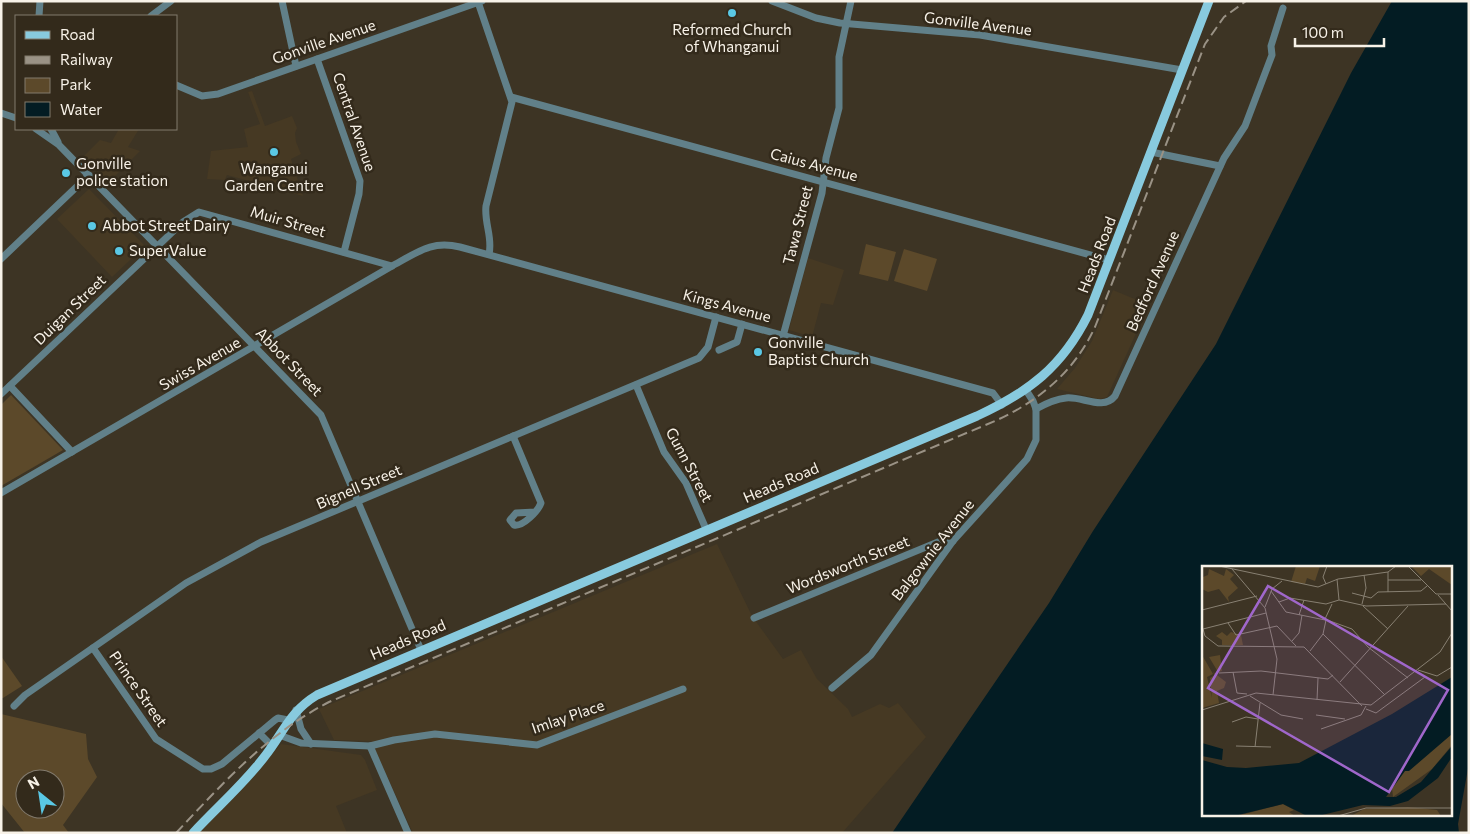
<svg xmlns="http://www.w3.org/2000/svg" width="1470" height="834" font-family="Commissioner,sans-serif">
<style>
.built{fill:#463923}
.green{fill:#5c492a;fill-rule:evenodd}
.water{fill:#031c23;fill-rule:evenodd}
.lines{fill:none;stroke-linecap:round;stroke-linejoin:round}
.minor{stroke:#618089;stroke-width:7}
.major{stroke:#88cade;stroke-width:9}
.rail{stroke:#9a9285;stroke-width:2;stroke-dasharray:10 5;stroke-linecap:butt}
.poi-dot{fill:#5ac8e5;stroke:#332a1b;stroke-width:2}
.labels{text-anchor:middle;stroke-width:5;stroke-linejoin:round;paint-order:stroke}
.street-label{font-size:15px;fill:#f8f2e8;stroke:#332a1b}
.poi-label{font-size:15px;fill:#f8f2e8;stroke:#332a1b;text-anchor:start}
.inset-road{fill:none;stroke:#888072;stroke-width:1}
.view{fill:#a067cb;fill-opacity:0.15;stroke:#a067cb;stroke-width:2.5}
.inset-edge{fill:none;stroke:#f8f2e8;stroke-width:2.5}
</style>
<rect width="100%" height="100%" fill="#3d3424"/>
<g class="built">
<path d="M252 91 265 126 292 116 297 128 295 133 296 142 301 154 291 159 303 196 227 175 225 180 207 179 211 151 248 147 244 129 260 124 248 92Z"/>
<path d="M119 129H139L128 147 140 151 108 183 83 157 100 140 111 143Z"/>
<path d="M89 189 145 246 112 277 57 219Z"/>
<path d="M808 258 844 270 833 305 821 303 812 337 789 330Z"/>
<path d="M1113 290 1149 305 1107 397 1099 399 1057 389 1075 368 1092 341Z"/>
<path d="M717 544 752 616 783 659 801 650 817 679 848 709 852 717 880 704 889 708 898 703 926 737 842 833H413L371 741 334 740 319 709Z"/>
<path d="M281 744 361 755 365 760 377 790 336 806 347 833H199Z"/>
</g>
<g class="green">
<path d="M866 244 896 252 888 281 859 274Z"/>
<path d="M904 249 937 259 927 291 894 281Z"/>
<path d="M11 395 63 450 1 486V405Z"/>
<path d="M1 656 22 686 3 698H1Z"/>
<path d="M1 714 86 734 88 759 97 777 63 825 69 833H25L1 803ZM25 779H55V809H25Z"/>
</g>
<path class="water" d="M1392 1H1469V763L1458 824 1459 833H892L1049 603 1093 531 1216 344 1351 73ZM1204 568H1451V815H1204Z"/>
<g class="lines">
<g class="minor">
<path d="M282 1 296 66"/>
<path d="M772 1 816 18 840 23 980 35 1182 70"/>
<path d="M478 2 512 102 486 206C484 223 493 238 489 254"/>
<path d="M39 16 40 1"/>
<path d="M151 16 171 1"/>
<path d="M317 59 360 181 359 194 344 252"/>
<path d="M176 85 202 96 218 94 482 1"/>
<path d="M511 97 1109 260"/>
<path d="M1 113 16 118"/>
<path d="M36 129 59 145 321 415 421 650"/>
<path d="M51 129 58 142"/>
<path d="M1151 152 1220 166"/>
<path d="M1 259 89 175"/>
<path d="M783 336 822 193 826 158 839 108V57L851 1"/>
<path d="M719 350 737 342 742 324"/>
<path d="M636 385 664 452 686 483 706 529"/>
<path d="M10 386 72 452"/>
<path d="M1 394 183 222 199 212 392 266"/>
<path d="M1036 409C1045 404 1055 399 1066 398 1082 396 1103 411 1115 396L1224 158 1245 126 1272 55 1271 46 1283 8"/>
<path d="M513 436 541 503C538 511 523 527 514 525L510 520 516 513 535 512"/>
<path d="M1 493 392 266C417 253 430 240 460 247L993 393 1002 405"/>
<path d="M754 618 938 542 953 541"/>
<path d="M93 648 156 739 203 769H211L222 764 275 720 278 718 288 720"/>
<path d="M832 688 871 655 953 541 1027 459 1036 440V409L1033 401 1026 390"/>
<path d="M14 706 25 695 186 583 261 542 699 358 708 347 716 317"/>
<path d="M296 710 301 729 311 744"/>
<path d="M259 733 272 746"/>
<path d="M279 735 301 743 370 746 394 740 435 734 537 745 683 689"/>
<path d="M370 746 408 833"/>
</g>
<path class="major" d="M193 833C217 807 244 784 265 756 284 732 289 712 317 695L977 416C1029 392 1062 367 1088 315L1209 1"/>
<path class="rail" d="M176 833C223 783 267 734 329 702L995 421C1039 401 1074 372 1095 327L1205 44 1224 17 1246 1"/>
</g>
<g class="poi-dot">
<circle cx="732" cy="13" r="5"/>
<circle cx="274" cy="152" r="5"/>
<circle cx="66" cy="173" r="5"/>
<circle cx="92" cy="226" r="5"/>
<circle cx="119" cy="251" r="5"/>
<circle cx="758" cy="352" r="5"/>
</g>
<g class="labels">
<g class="street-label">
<text transform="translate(978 24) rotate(7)" y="5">Gonville Avenue</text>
<text transform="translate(324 42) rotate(-19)" y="5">Gonville Avenue</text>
<text transform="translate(354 122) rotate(71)" y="5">Central Avenue</text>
<text transform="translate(814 165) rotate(15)" y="5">Caius Avenue</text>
<text transform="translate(288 222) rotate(16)" y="5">Muir Street</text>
<text transform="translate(798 225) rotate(-76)" y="5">Tawa Street</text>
<text transform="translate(1097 255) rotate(-69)" y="5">Heads Road</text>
<text transform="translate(1153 281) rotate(-66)" y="5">Bedford Avenue</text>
<text transform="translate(727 306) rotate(15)" y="5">Kings Avenue</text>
<text transform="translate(70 310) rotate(-44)" y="5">Duigan Street</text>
<text transform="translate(289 362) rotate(46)" y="5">Abbot Street</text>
<text transform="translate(200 364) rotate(-30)" y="5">Swiss Avenue</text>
<text transform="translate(689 465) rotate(62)" y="5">Gunn Street</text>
<text transform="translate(781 483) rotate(-23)" y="5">Heads Road</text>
<text transform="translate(359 487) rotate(-23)" y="5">Bignell Street</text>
<text transform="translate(933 550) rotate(-52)" y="5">Balgownie Avenue</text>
<text transform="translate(848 565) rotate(-22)" y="5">Wordsworth Street</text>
<text transform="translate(408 640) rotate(-23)" y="5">Heads Road</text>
<text transform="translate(138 689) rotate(55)" y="5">Prince Street</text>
<text transform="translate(568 717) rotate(-19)" y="5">Imlay Place</text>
</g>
<g class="poi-label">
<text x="732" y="35" text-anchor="middle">Reformed Church<tspan x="732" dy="17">of Whanganui</tspan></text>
<text x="76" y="169">Gonville<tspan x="76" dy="17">police station</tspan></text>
<text x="274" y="174" text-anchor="middle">Wanganui<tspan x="274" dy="17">Garden Centre</tspan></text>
<text x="102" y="231">Abbot Street Dairy</text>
<text x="129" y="256">SuperValue</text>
<text x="768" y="348">Gonville<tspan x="768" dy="17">Baptist Church</tspan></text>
</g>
</g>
<g transform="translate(1202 566)">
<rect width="250" height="250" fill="#3d3424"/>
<path d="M94 0H118L113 15 105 12 103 18 89 16ZM209 0H250V19L227 3 219 10ZM7 3 22 10 24 3 32 9 28 13 36 22 26 31 27 36 17 23 6 26 0 23 1 11 6 9ZM20 66 25 70 29 66 39 69 41 79H20V74L14 70ZM0 89 11 108 5 111 10 132 8 112 13 109 11 106 24 116 22 122 15 125 17 137 0 142ZM18 89 20 105 16 106 7 91ZM250 168V179L230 203 191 231 190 222 201 205ZM81 238 92 244 87 246 93 250H35ZM206 241 235 244 239 250H149L162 243Z" fill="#5c492a"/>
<path d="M250 111V168L207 205H203L184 231H194L219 216 250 180V191L236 212 206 235 188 240 161 239 116 250 103 249 81 238 32 250H0V194L25 201 44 202 97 197 190 148ZM0 177 21 183 20 194 0 190Z" fill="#031c23"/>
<path class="inset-road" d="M17 0 116 21 136 13 186 6 194 0M206 0 234 28H250M30 3 63 42 75 93 71 129M135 13 137 34M186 14H219M124 18 121 11 125 0M69 25 84 46 128 55 150 63 166 81 206 112M186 26V6M150 27 169 32 176 26 219 25 225 20M236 29 250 45M77 36 88 32 124 38 137 34 164 40 244 38M160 38 164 22 162 9M161 40 186 63M63 41 70 23 80 15M0 44 55 30M97 49 102 34M123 53 130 38M26 57 34 69 75 60 94 80M1 63 3 70 16 80 102 81 160 140M1 63 64 47M121 68 183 129M90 75 97 67 100 49M108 85 121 68 124 54M216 104 235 110 250 101M31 106 35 127 45 128M17 107 59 105 126 113 131 109M138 116 206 40M48 130 79 149 101 153M115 134 116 112M164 143 174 147 223 111M0 144 54 127 169 139 238 86 250 67M114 149 143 153M30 156 44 151 56 153M119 163 159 149 164 140M34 180 69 181M53 181 58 137M136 250 164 242H250"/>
<path class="view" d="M66 20 246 124 187 226 6 122Z"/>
<rect width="250" height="250" class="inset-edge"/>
</g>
<rect width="1470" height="834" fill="none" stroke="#f8f2e8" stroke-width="5"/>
<rect x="15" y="15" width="162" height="115" fill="#332a1b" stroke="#827a6d"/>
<rect x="25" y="31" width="25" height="8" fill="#88cade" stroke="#827a6d"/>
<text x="60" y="40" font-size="15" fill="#f8f2e8">Road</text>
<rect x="25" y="56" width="25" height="8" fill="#9a9285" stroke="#827a6d"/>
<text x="60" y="65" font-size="15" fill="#f8f2e8">Railway</text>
<rect x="25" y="78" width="25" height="15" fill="#5c492a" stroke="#827a6d"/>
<text x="60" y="90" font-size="15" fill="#f8f2e8">Park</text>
<rect x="25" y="102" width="25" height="15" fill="#031c23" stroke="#827a6d"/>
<text x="60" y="115" font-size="15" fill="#f8f2e8">Water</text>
<g transform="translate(40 794) rotate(330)"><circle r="24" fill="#332a1b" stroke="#827a6d"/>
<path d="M0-4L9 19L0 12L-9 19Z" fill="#5ac8e5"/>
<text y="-8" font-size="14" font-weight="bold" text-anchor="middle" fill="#f8f2e8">N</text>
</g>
<path d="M1295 38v8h89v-8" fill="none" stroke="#f8f2e8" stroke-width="2.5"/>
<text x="1302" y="38" font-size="15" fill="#f8f2e8" stroke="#332a1b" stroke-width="4" paint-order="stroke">100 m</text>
</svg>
